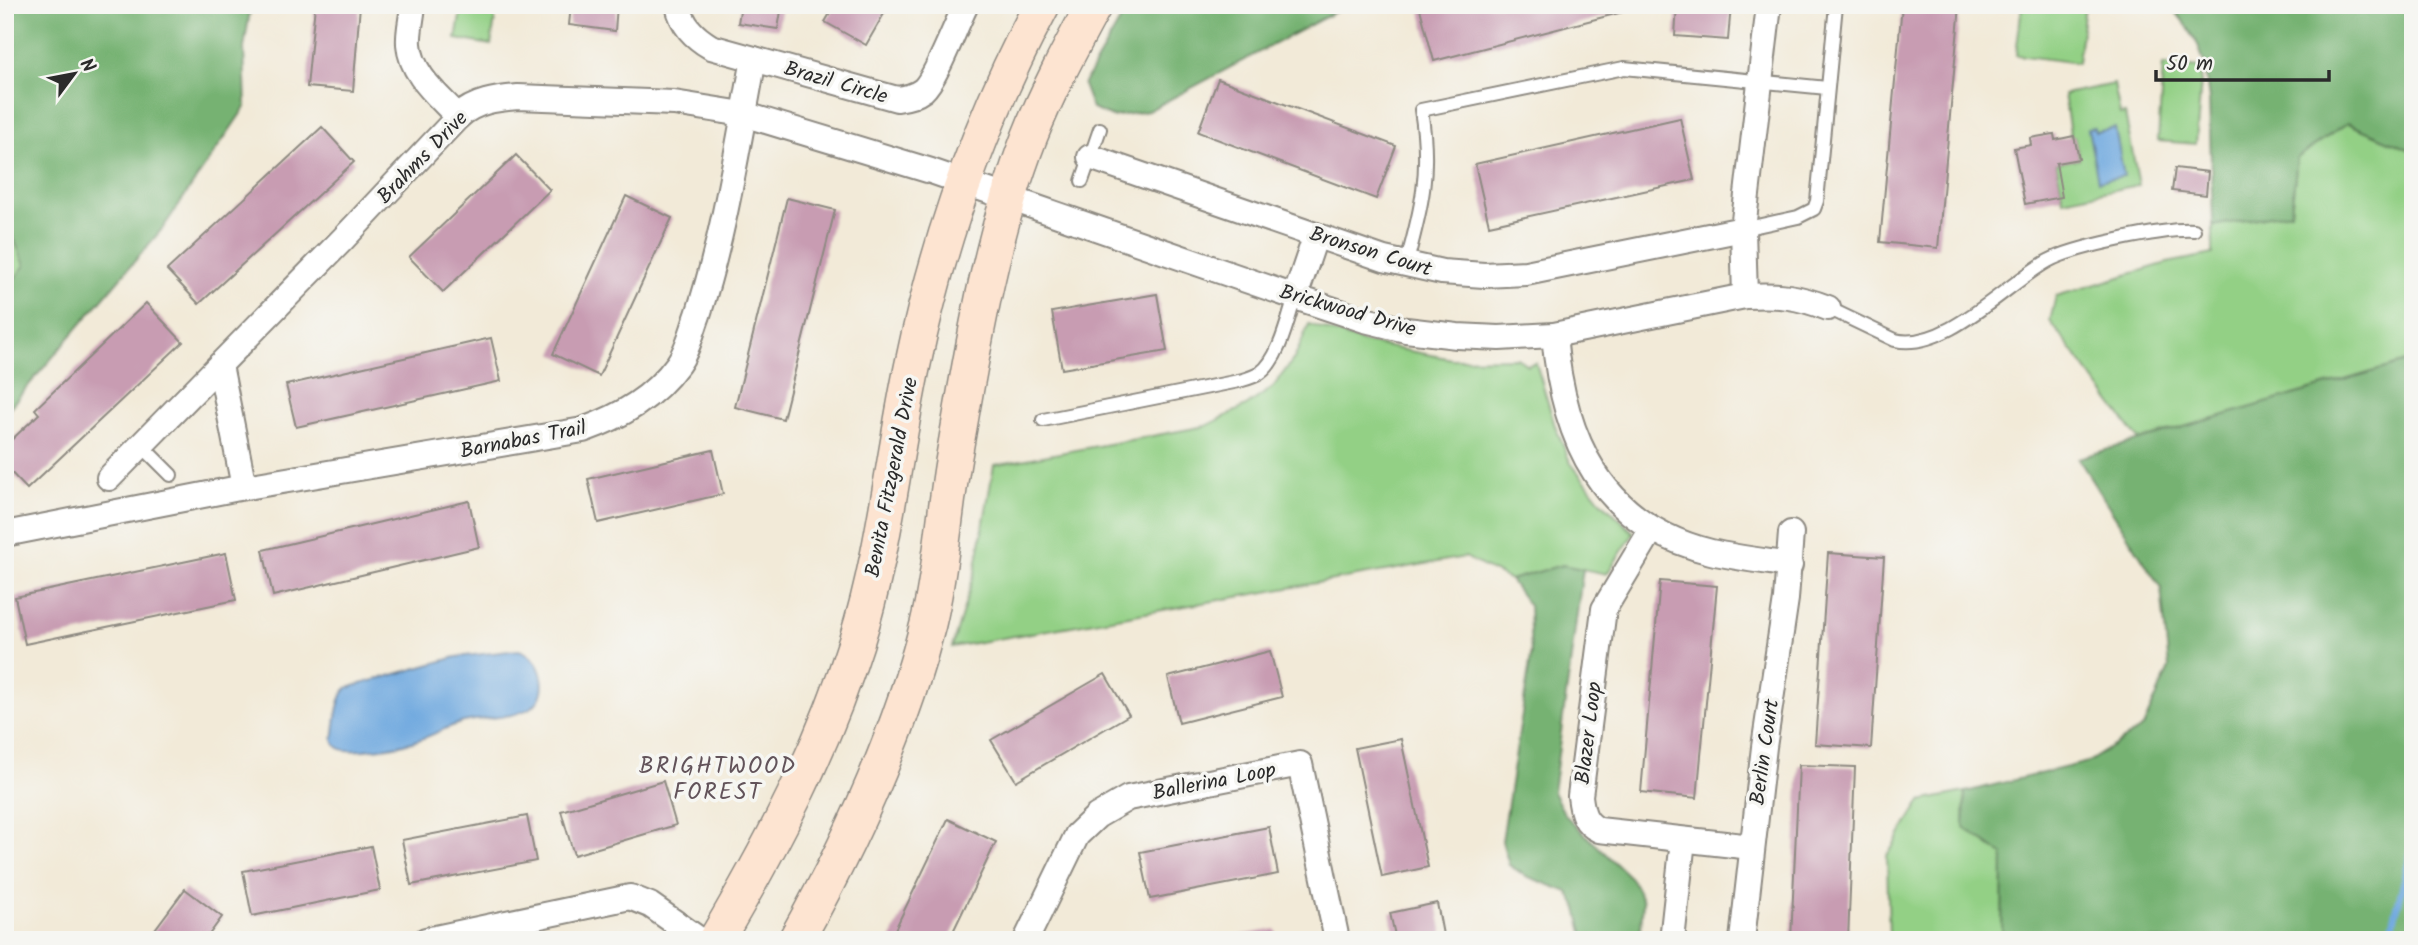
<svg xmlns="http://www.w3.org/2000/svg" width="2418" height="945" font-family="Kalam,sans-serif">
<style>
.green{fill:#93d085;stroke:#5f7e58;stroke-width:2}
.forest{fill:#76b272;stroke:#506e4e;stroke-width:2}
.water{fill:#6fa9df;stroke:#4d6a85;stroke-width:2}
.lines{fill:none;stroke-linecap:round;stroke-linejoin:round}
.stream{stroke:#6fa9df;stroke-width:7}
.building{fill:#c89cb2}
.service-casing{stroke:#8e8a82;stroke-width:16}
.minor-casing{stroke:#8e8a82;stroke-width:28}
.secondary-casing{stroke:#8e8a82;stroke-width:38}
.service{stroke:#fff;stroke-width:12}
.minor{stroke:#fff;stroke-width:24}
.secondary{stroke:#fde4d1;stroke-width:35}
.labels{text-anchor:middle;stroke-width:7;stroke-linejoin:round;paint-order:stroke}
.street-label{font-size:21px;fill:#2b2b2b;stroke:#f6f6f2}
.neighbourhood-label{font-size:23px;letter-spacing:2px;fill:#62535a;stroke:#f6f6f2}
</style>
<rect width="100%" height="100%" fill="#f6f6f2"/>
<filter id="ink" filterUnits="userSpaceOnUse"><feTurbulence type="fractalNoise" baseFrequency=".0143" numOctaves="2"/><feDisplacementMap in="SourceGraphic" scale="14" xChannelSelector="R" yChannelSelector="G"/><feConvolveMatrix kernelMatrix="1 2 1 2 8 2 1 2 1" color-interpolation-filters="sRGB"/></filter>
<filter id="wash" filterUnits="userSpaceOnUse"><feTurbulence type="fractalNoise" baseFrequency=".00686" numOctaves="4" result="noise"/><feDisplacementMap in="SourceGraphic" scale="28" xChannelSelector="R" yChannelSelector="G"/><feGaussianBlur stdDeviation="1.57" result="paint"/><feColorMatrix in="noise" values="0 0 0 0 0 0 0 0 0 0 0 0 0 0 0 0 0 1.4 0 .05"/><feComposite in="paint" operator="in"/></filter>
<g filter="url(#wash)">
<rect width="100%" height="100%" fill="#f2ead8"/>
<g class="green">
<path d="M462 5H497L491 45 456 39Z"/>
<path d="M2022 5H2085L2078 63 2016 55Z"/>
<path d="M2163 65 2202 68 2196 144 2158 141Z"/>
<path d="M2114 84 2120 115 2125 114 2139 185 2063 200 2056 163 2079 159 2074 137H2071L2070 134 2064 94Z"/>
<path d="M2347 123 2413 151V360L2139 440 2050 321 2056 296 2167 263 2213 254V226L2291 212 2297 158Z"/>
<path d="M11 232 51 274 5 324V234Z"/>
<path d="M1309 324 1362 342 1452 359 1517 358 1527 365 1536 363 1555 426 1570 462 1599 499 1634 533 1607 574 1562 565 1510 580 1465 557 952 647 975 572 994 465 1206 426 1246 406 1273 387 1295 357Z"/>
<path d="M1965 792 1964 827 2003 855 2002 940H1889L1887 856 1921 801Z"/>
</g>
<g class="forest">
<path d="M5 5H251L244 48 246 106 163 228 5 413V291L25 265 11 232 5 234Z"/>
<path d="M1129 5H1348L1148 111 1112 117 1092 109 1083 85Z"/>
<path d="M2170 5H2413V151L2347 123 2297 158 2291 212 2213 226 2209 100 2204 62 2198 45 2187 26Z"/>
<path d="M2413 360V940H2002L2003 855 1964 827 1965 792 2088 762 2143 727 2169 668 2161 588 2078 458Z"/>
<path d="M1562 565 1583 569 1553 792 1565 815 1631 878 1643 901 1640 940H1585L1576 905 1568 892 1526 876 1509 865 1502 841 1531 656 1529 606 1510 580Z"/>
</g>
<g class="water">
<path d="M2094 128 2095 132 2115 128 2124 176 2098 181 2088 129Z"/>
<path d="M519 650C542 657 552 692 532 707 513 719 485 717 464 722 448 726 434 735 418 740 405 745 351 755 339 748 335 746 335 744 333 740 335 726 337 696 347 688L456 657Z"/>
</g>
<g class="lines">
<path class="stream" d="M2389 940 2413 846"/>
</g>
<g id="blocks">
<g class="building">
<path d="M315 5H360L353 91 307 87Z"/>
<path d="M571 5H617L615 31 569 25Z"/>
<path d="M741 5H782L778 29 738 23Z"/>
<path d="M835 5H889L866 45 825 22Z"/>
<path d="M1419 5H1637L1638 8 1434 61Z"/>
<path d="M1677 5H1731L1728 40 1675 36Z"/>
<path d="M1902 5H1960L1938 248 1880 242Z"/>
<path d="M1218 79 1396 146 1376 199 1198 132Z"/>
<path d="M1680 118 1694 180 1489 225 1475 164Z"/>
<path d="M322 127 354 162 199 304 167 270Z"/>
<path d="M2054 134 2055 140 2074 136 2079 159 2056 163 2062 197 2025 204 2014 148 2031 145 2030 138Z"/>
<path d="M516 155 550 190 443 292 409 257Z"/>
<path d="M2175 168 2208 172 2206 195 2172 191Z"/>
<path d="M626 196 672 218 599 376 553 354Z"/>
<path d="M787 198 835 210 783 419 735 407Z"/>
<path d="M1157 294 1167 351 1062 369 1052 312Z"/>
<path d="M146 303 183 342 27 489 5 466V446L39 414 35 409Z"/>
<path d="M491 338 501 381 296 427 286 385Z"/>
<path d="M713 450 723 494 598 523 588 479Z"/>
<path d="M469 501 479 547 273 596 263 550Z"/>
<path d="M226 553 236 600 25 644 15 597Z"/>
<path d="M1828 553 1884 557 1871 748 1815 744Z"/>
<path d="M1660 581 1717 586 1697 798 1641 792Z"/>
<path d="M1270 651 1282 697 1179 723 1168 677Z"/>
<path d="M1105 674 1129 715 1016 781 991 740Z"/>
<path d="M1401 739 1428 867 1382 877 1355 748Z"/>
<path d="M1799 765 1855 767 1848 940H1791Z"/>
<path d="M663 781 676 825 574 855 561 811Z"/>
<path d="M527 816 536 861 411 885 402 840Z"/>
<path d="M948 819 996 842 949 940H890Z"/>
<path d="M1269 827 1278 874 1150 899 1140 852Z"/>
<path d="M371 846 380 890 252 916 243 871Z"/>
<path d="M185 889 222 917 205 940H147Z"/>
<path d="M1437 903 1444 940H1396L1390 913Z"/>
<path d="M1276 929 1278 940H1224V938Z"/>
</g>
</g>
</g>
<g filter="url(#ink)">
<use href="#blocks" fill-opacity="0" stroke="#8e8a82" stroke-width="2"/>
<g class="lines">
<g class="service-casing">
<g id="service">
<path d="M1082 181 1100 129"/>
<path d="M1743 229 1798 217 1814 209 1817 201 1836 5"/>
<path d="M1406 265C1422 207 1431 171 1421 110L1624 68 1827 88"/>
<path d="M1828 308 1895 340C1945 352 2006 284 2048 261 2073 247 2165 228 2194 230"/>
<path d="M1043 420 1239 381C1246 379 1254 377 1260 373 1279 360 1288 319 1295 297"/>
<path d="M141 445 171 475"/>
</g>
</g>
<g class="minor-casing">
<g id="minor">
<path d="M413 5C412 18 408 32 409 44 411 75 439 96 458 117"/>
<path d="M678 5C682 25 694 37 711 47L897 99C906 98 915 96 923 90 936 79 956 24 966 5"/>
<path d="M1090 157 1384 259 1442 272 1484 275 1526 273 1743 229"/>
<path d="M1745 296 1743 229 1769 5"/>
<path d="M1295 297 1316 235"/>
<path d="M1554 335C1563 439 1601 525 1711 552 1737 558 1764 561 1790 565"/>
<path d="M220 365 244 487"/>
<path d="M109 478 343 239 458 117C475 101 496 99 518 97L674 103 743 114 931 171 1295 297 1365 320 1406 330 1457 336 1499 338 1554 335 1745 296C1778 294 1797 296 1828 308"/>
<path d="M1652 529 1604 609 1580 796C1582 812 1584 823 1599 830L1752 847"/>
<path d="M5 534 234 489 583 430C622 416 653 398 678 364 688 350 692 331 698 315 725 232 738 144 754 59"/>
<path d="M426 940 630 897 650 905 700 940"/>
<path d="M1026 940 1077 835 1097 816 1128 798 1300 764 1337 940"/>
<path d="M1672 940 1683 840"/>
<path d="M1742 940 1764 747 1786 599 1791 533"/>
</g>
</g>
<g class="secondary-casing">
<g id="secondary">
<path d="M716 940C772 845 823 748 856 643 884 554 893 459 912 368 938 242 981 119 1042 5"/>
<path d="M796 940C852 840 900 735 928 624 941 571 944 515 953 462 972 353 989 242 1029 138 1047 92 1070 49 1094 5"/>
</g>
</g>
<use href="#service" class="service"/>
<use href="#minor" class="minor"/>
<use href="#secondary" class="secondary"/>
</g>
</g>
<g class="labels">
<g class="street-label">
<text transform="translate(836 82) rotate(16)" y="7">Brazil Circle</text>
<text transform="translate(422 157) rotate(-46)" y="7">Brahms Drive</text>
<text transform="translate(1371 251) rotate(17)" y="7">Bronson Court</text>
<text transform="translate(1348 310) rotate(16)" y="7">Brickwood Drive</text>
<text transform="translate(523 439) rotate(-11)" y="7">Barnabas Trail</text>
<text transform="translate(891 477) rotate(-79)" y="7">Benita Fitzgerald Drive</text>
<text transform="translate(1588 733) rotate(-83)" y="7">Blazer Loop</text>
<text transform="translate(1764 752) rotate(-82)" y="7">Berlin Court</text>
<text transform="translate(1214 781) rotate(-11)" y="7">Ballerina Loop</text>
</g>
<g class="neighbourhood-label">
<text x="718" y="773">BRIGHTWOOD<tspan x="718" dy="26">FOREST</tspan></text>
</g>
</g>
<rect width="2418" height="945" fill="none" stroke="#f6f6f2" stroke-width="28"/>
<g transform="translate(74 74) rotate(58)" stroke="#f6f6f2" stroke-width="5" paint-order="stroke">
<path d="M0-5L12 26L0 18L-12 26Z" fill="#2b2b2b"/>
<text y="-10" font-size="19" font-weight="bold" text-anchor="middle" fill="#2b2b2b">N</text>
</g>
<path d="M2156 70v10h173v-10" fill="none" stroke="#2b2b2b" stroke-width="3.5"/>
<text x="2166" y="70" font-size="21" fill="#2b2b2b" stroke="#f6f6f2" stroke-width="5" paint-order="stroke">50 m</text>
</svg>
